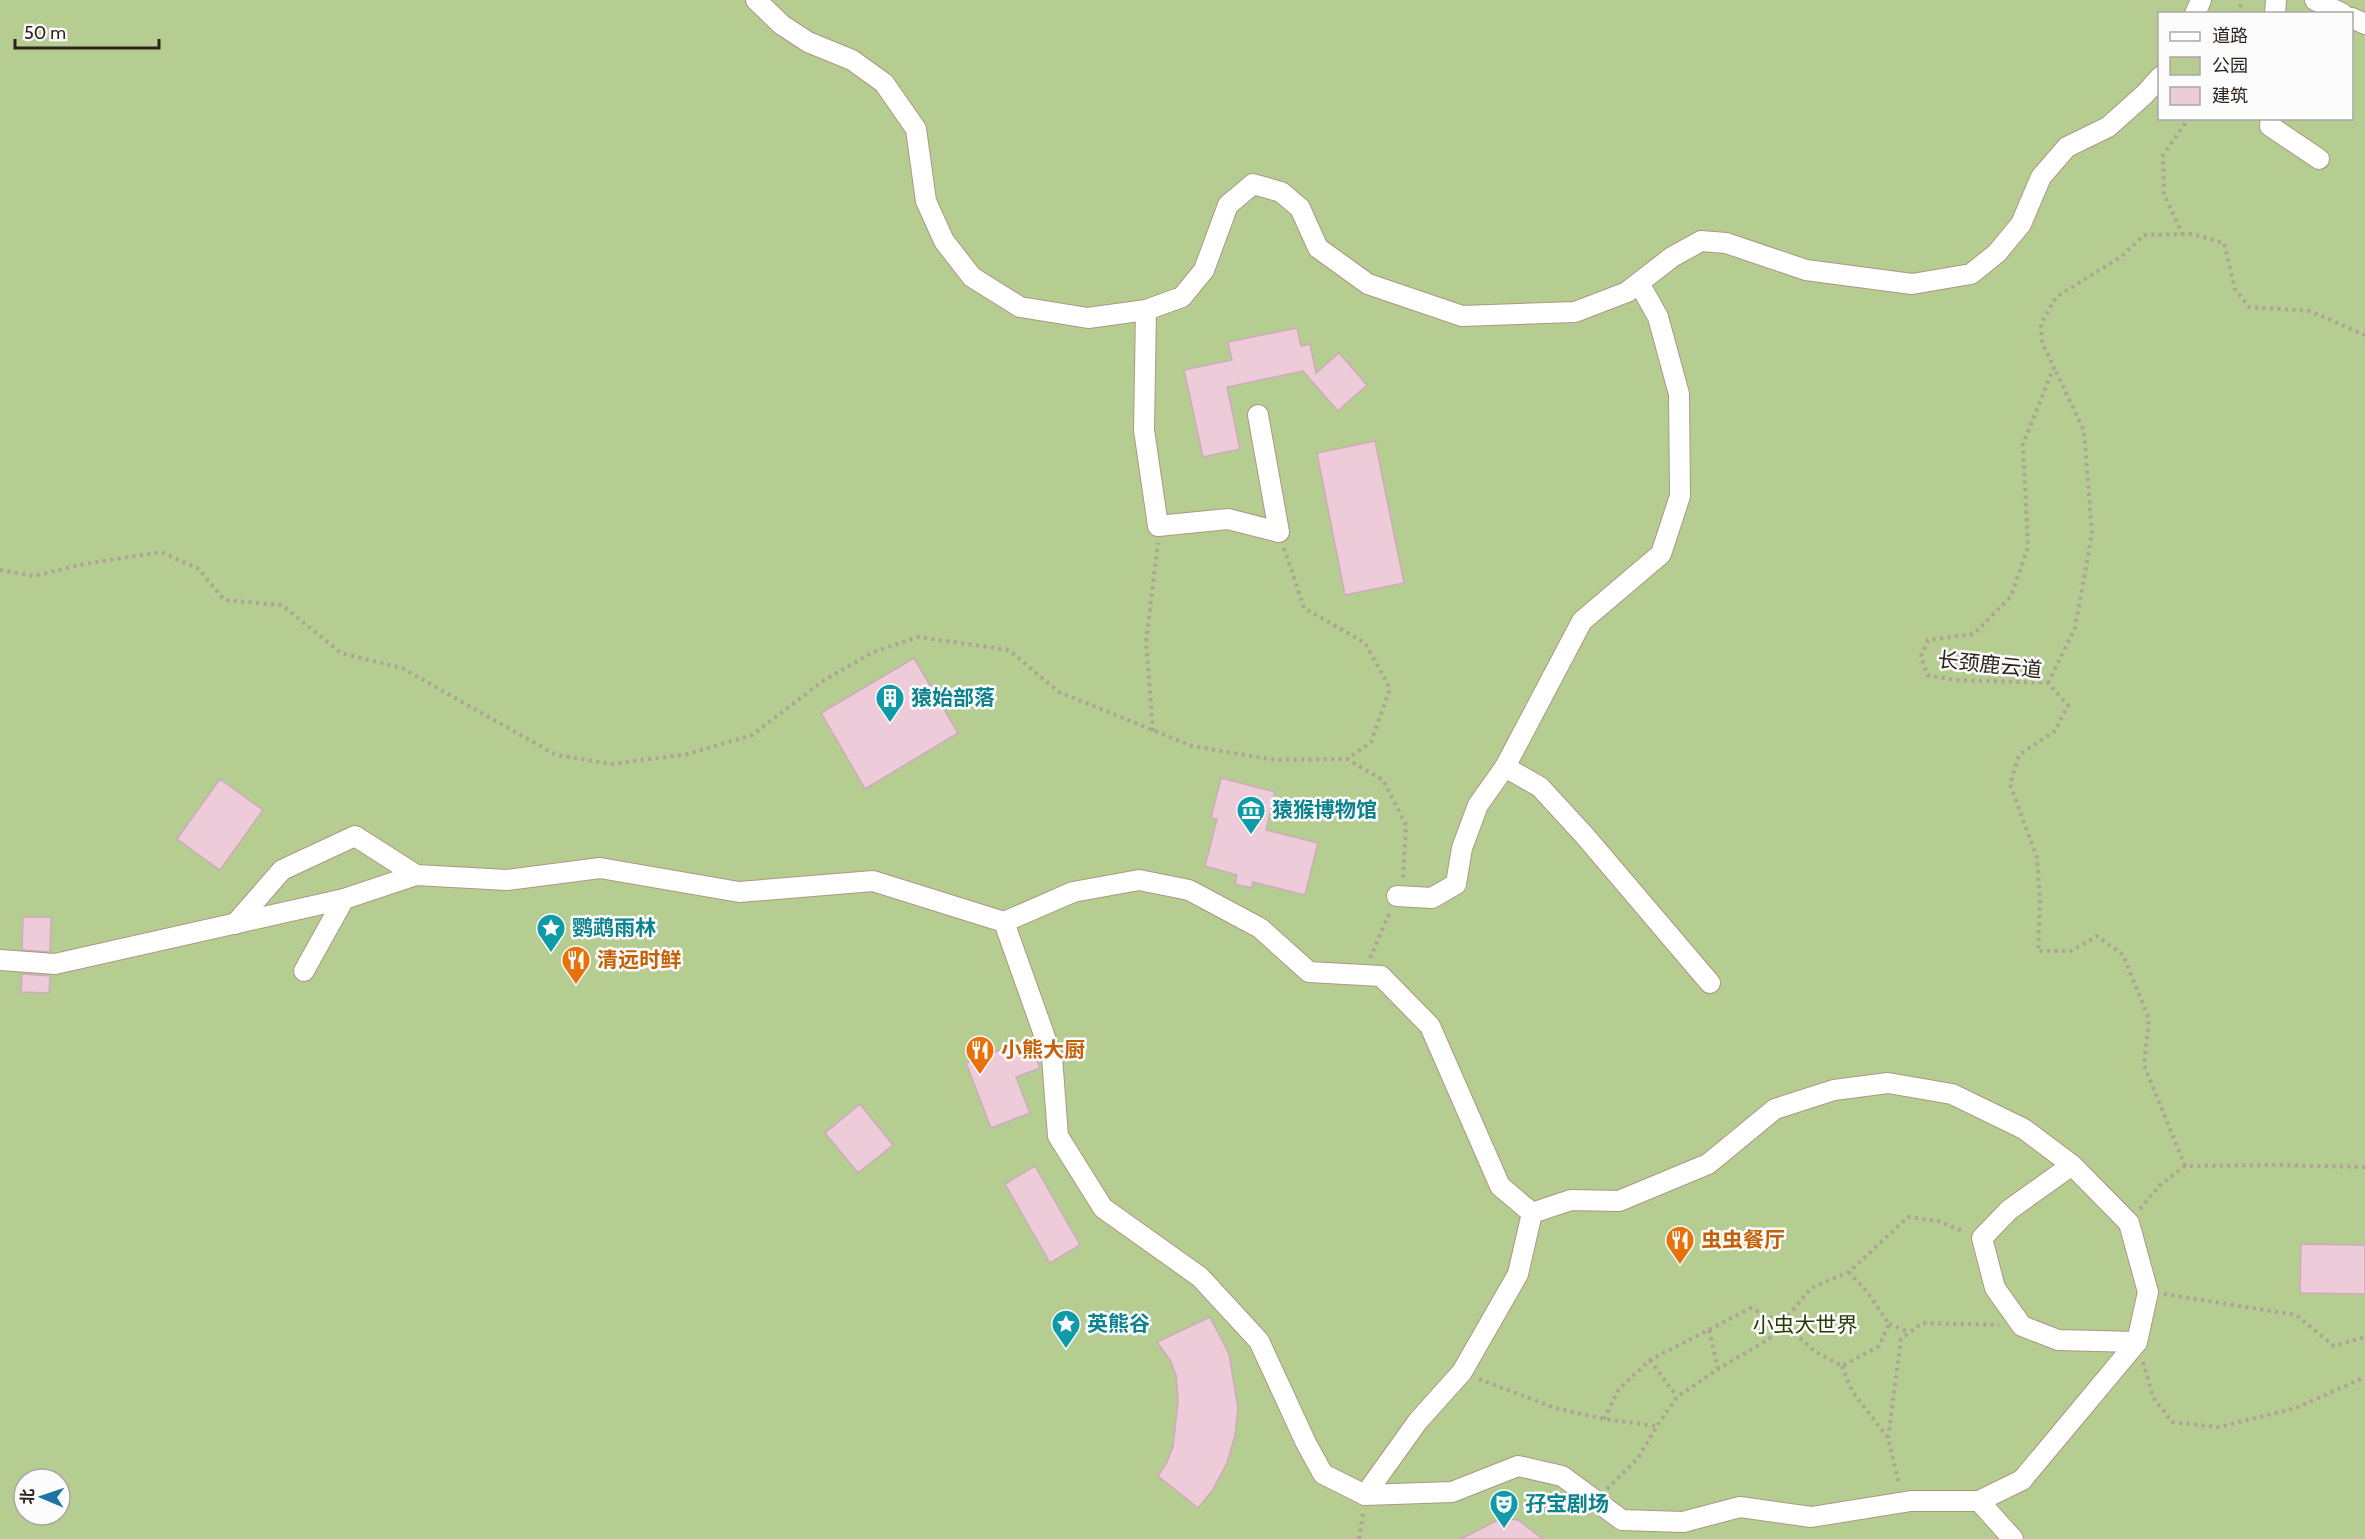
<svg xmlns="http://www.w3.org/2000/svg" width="2365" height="1539" font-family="Cabin,'Noto Sans SC',sans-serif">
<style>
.green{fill:#b5cd91;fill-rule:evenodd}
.building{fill:#eecbd9;stroke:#cdabb9;stroke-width:1.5}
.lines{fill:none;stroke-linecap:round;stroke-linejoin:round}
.minor-casing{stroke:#b19581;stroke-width:22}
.path{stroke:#b1a296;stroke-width:4;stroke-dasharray:3 4.5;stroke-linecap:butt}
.minor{stroke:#fff;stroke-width:20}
.labels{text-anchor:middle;stroke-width:5;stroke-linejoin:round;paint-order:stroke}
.street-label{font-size:21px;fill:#2e241c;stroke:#fcfcfc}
.culture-label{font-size:21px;font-weight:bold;fill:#0d838f;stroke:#fcfcfc;text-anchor:start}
.food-label{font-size:21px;font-weight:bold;fill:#c56008;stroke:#fcfcfc;text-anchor:start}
.park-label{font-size:21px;fill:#293b00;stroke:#fcfcfc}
</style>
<rect width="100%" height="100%" fill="#fdebde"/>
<path class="green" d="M0 0H2365V1539H0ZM2160 14H2352V118H2160ZM24 1479H60V1515H24Z"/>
<g class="building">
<path d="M1297 328 1301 346 1310 344 1316 373 1339 353 1367 385 1338 411 1303 371 1227 387 1240 449 1203 457 1184 370 1232 360 1228 342Z"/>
<path d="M1375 441 1404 583 1345 595 1317 453Z"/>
<path d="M914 658 958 733 865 789 821 713Z"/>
<path d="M1221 778 1275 792 1266 830 1318 843 1305 895 1253 882 1251 888 1235 884 1237 875 1205 866 1217 819 1211 818Z"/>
<path d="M220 779 263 810 220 870 177 839Z"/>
<path d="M23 917H51L50 952 22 950Z"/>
<path d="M22 974 50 976 49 993 21 992Z"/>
<path d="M1028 1039 1040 1068 1016 1077 1030 1113 991 1128 966 1063Z"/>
<path d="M860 1104 893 1145 858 1173 825 1133Z"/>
<path d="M1035 1166 1080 1245 1050 1263 1005 1184Z"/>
<path d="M2301 1244 2365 1245V1294L2300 1293Z"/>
<path d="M1210 1317 1229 1354 1238 1408 1235 1435 1227 1463 1212 1491 1198 1508 1158 1476 1166 1464 1173 1447 1178 1400 1176 1375 1170 1360 1157 1342Z"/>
<path d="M1502 1518 1518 1520 1543 1539H1461Z"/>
</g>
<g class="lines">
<g class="minor-casing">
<g id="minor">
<path d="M756 0 782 25 808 42 852 60 884 83 916 129 926 201 944 241 972 277 1020 307 1088 318 1146 310 1182 297 1204 270 1228 205 1253 184 1281 192 1300 208 1318 248 1368 284 1462 316 1575 312 1627 292 1672 257 1701 241 1726 243 1806 270 1912 284 1971 274 1997 253 2021 224 2041 177 2067 147 2108 127 2145 94 2160 77"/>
<path d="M2315 0 2343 14"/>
<path d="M2195 14 2201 0"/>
<path d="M2275 14 2276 0"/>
<path d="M2352 18 2365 24"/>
<path d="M2271 118 2270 126 2319 159"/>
<path d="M1639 283 1658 317 1679 394 1680 496 1661 554 1582 621 1505 767 1540 787 1585 836 1710 983"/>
<path d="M1146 310 1144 430 1158 526 1228 519 1279 532 1258 415"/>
<path d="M1397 896 1432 898 1456 884 1462 848 1478 805 1505 767"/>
<path d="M235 924 282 870 355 836 416 875"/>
<path d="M0 960 55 964 344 899 416 875 507 880 600 868 739 892 873 881 1004 922 1052 1057 1058 1136 1103 1208 1200 1277 1259 1341 1306 1443 1323 1474 1365 1495 1452 1492 1518 1466 1562 1476 1622 1520 1683 1522 1740 1507 1811 1517 1911 1501H1979L2022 1480 2137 1342 2148 1292 2129 1223 2072 1165 2024 1129 1952 1094 1888 1083 1834 1090 1775 1109 1708 1164 1619 1201 1571 1200 1532 1213 1500 1186 1430 1026 1381 976 1309 972 1260 928 1189 890 1139 880 1073 892 1004 922"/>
<path d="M304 971 344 899"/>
<path d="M2072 1165 2009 1210 1982 1238 1995 1288 2022 1326 2058 1340 2137 1342"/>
<path d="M1365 1495 1418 1421 1462 1372 1518 1274 1532 1213"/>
<path d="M1979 1501 2013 1539"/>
</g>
</g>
<g class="path">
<path d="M2237 14 2243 0"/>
<path d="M2183 235 2164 194 2163 155 2189 118"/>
<path d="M1284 548 1304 608 1365 643 1390 688 1371 742 1347 759"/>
<path d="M0 570 34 576 84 564 161 552 199 569 224 600 282 605 341 653 402 668 556 755 612 764 688 754 752 735 823 681 873 652 918 637 1009 650 1059 692 1192 746 1275 760 1347 759 1383 780 1406 825 1403 878"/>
<path d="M2048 683 2075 628 2092 533 2084 431 2054 367"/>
<path d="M1153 731 1146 642 1158 543"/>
<path d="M1370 958 1390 912"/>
<path d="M2185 1166 2144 1065 2149 1019 2123 955 2097 936 2071 951H2038L2040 900 2037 858 2010 784 2019 755 2055 731 2068 705 2048 683 1954 680 1927 675 1921 656 1928 640 1974 634 2011 596 2028 547 2023 444 2054 367 2042 343 2041 324 2056 297 2122 256 2144 235 2192 234 2224 243 2235 289 2249 307 2310 311 2365 335"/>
<path d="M2140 1209 2160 1185 2185 1166 2275 1165 2365 1167"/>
<path d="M2164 1294 2296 1315 2334 1346 2365 1337"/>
<path d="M1889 1324 1909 1332"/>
<path d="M1709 1330 1718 1369"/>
<path d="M1650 1360 1677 1397"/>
<path d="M2143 1362 2153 1397 2172 1422 2219 1427 2296 1408 2365 1377"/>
<path d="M1842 1366 1852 1391 1888 1438 1899 1484"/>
<path d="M1479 1379 1555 1408 1604 1419 1657 1426"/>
<path d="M1604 1419 1619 1389 1650 1360 1751 1308 1782 1323 1816 1352 1842 1366 1879 1346 1889 1324 1868 1293 1849 1272"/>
<path d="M1888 1438 1901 1339 1922 1323 1999 1325"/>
<path d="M1607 1489 1638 1458 1657 1426 1677 1397 1718 1369 1769 1339 1811 1288 1849 1272 1908 1217 1938 1221 1965 1232"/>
<path d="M1359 1539 1363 1513"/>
</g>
<use href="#minor" class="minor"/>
</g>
<defs>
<g id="building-pin" transform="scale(1.5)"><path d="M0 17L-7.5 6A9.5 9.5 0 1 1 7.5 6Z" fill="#0f9aa8" stroke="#fcfcfc"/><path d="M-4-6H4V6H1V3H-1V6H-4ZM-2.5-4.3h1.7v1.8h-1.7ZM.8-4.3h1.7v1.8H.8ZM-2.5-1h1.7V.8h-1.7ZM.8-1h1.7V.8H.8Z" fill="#fff"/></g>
<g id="museum-pin" transform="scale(1.5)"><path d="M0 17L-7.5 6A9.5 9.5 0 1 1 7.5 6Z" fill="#0f9aa8" stroke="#fcfcfc"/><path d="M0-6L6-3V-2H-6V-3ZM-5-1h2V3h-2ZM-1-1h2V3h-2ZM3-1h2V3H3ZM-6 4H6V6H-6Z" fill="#fff"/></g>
<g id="sight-pin" transform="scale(1.5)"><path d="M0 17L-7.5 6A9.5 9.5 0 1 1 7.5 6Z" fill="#0f9aa8" stroke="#fcfcfc"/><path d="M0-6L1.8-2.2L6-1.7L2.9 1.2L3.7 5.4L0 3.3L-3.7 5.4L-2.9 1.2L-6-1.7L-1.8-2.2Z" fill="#fff"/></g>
<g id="restaurant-pin" transform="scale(1.5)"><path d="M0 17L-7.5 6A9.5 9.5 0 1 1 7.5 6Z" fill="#e8710a" stroke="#fcfcfc"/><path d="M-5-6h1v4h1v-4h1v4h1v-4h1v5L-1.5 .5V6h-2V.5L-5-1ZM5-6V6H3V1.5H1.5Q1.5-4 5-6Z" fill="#fff"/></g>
<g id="theatre-pin" transform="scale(1.5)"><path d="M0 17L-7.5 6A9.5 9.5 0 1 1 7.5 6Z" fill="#0f9aa8" stroke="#fcfcfc"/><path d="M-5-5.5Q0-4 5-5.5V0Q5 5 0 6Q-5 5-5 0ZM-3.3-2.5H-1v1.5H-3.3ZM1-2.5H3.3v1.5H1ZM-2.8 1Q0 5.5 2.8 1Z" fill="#fff"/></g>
</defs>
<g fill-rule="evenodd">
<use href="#building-pin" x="890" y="698"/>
<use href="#museum-pin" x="1251" y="810"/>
<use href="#sight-pin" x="551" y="928"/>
<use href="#restaurant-pin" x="576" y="960"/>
<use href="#restaurant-pin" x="980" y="1050"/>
<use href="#restaurant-pin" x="1680" y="1240"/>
<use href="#sight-pin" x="1066" y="1324"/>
<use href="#theatre-pin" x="1504" y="1504"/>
</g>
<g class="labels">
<g class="street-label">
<text transform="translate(1990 665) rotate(6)" y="7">长颈鹿云道</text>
</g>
<g class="culture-label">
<text x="911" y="705">猿始部落</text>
<text x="1272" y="817">猿猴博物馆</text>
<text x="572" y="935">鹦鹉雨林</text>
<text x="1087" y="1331">英熊谷</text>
<text x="1525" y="1511">孖宝剧场</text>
</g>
<g class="food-label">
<text x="597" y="967">清远时鲜</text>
<text x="1001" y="1057">小熊大厨</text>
<text x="1701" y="1247">虫虫餐厅</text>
</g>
<g class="park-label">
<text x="1805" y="1332">小虫大世界</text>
</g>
</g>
<rect x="2158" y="12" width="195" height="108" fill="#fcfcfc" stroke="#aaa6a2" stroke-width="1.5"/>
<rect x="2170" y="32" width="30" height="9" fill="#ffffff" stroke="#aaa6a2" stroke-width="1.5"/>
<text x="2212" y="42" font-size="18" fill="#2e241c">道路</text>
<rect x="2170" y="57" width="30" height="18" fill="#b5cd91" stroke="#aaa6a2" stroke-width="1.5"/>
<text x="2212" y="72" font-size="18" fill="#2e241c">公园</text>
<rect x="2170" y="87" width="30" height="18" fill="#eecbd9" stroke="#aaa6a2" stroke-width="1.5"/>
<text x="2212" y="102" font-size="18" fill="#2e241c">建筑</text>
<g transform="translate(42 1497) rotate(272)"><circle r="28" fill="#fcfcfc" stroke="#aaa6a2" stroke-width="1.5"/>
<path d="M0-4.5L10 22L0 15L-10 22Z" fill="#1d73a3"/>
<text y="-9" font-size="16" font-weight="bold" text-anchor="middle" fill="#2e241c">北</text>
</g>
<path d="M15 39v9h144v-9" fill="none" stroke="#2e241c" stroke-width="3"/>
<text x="24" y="39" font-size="18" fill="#2e241c" stroke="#fcfcfc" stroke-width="4.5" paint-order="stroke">50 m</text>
</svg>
